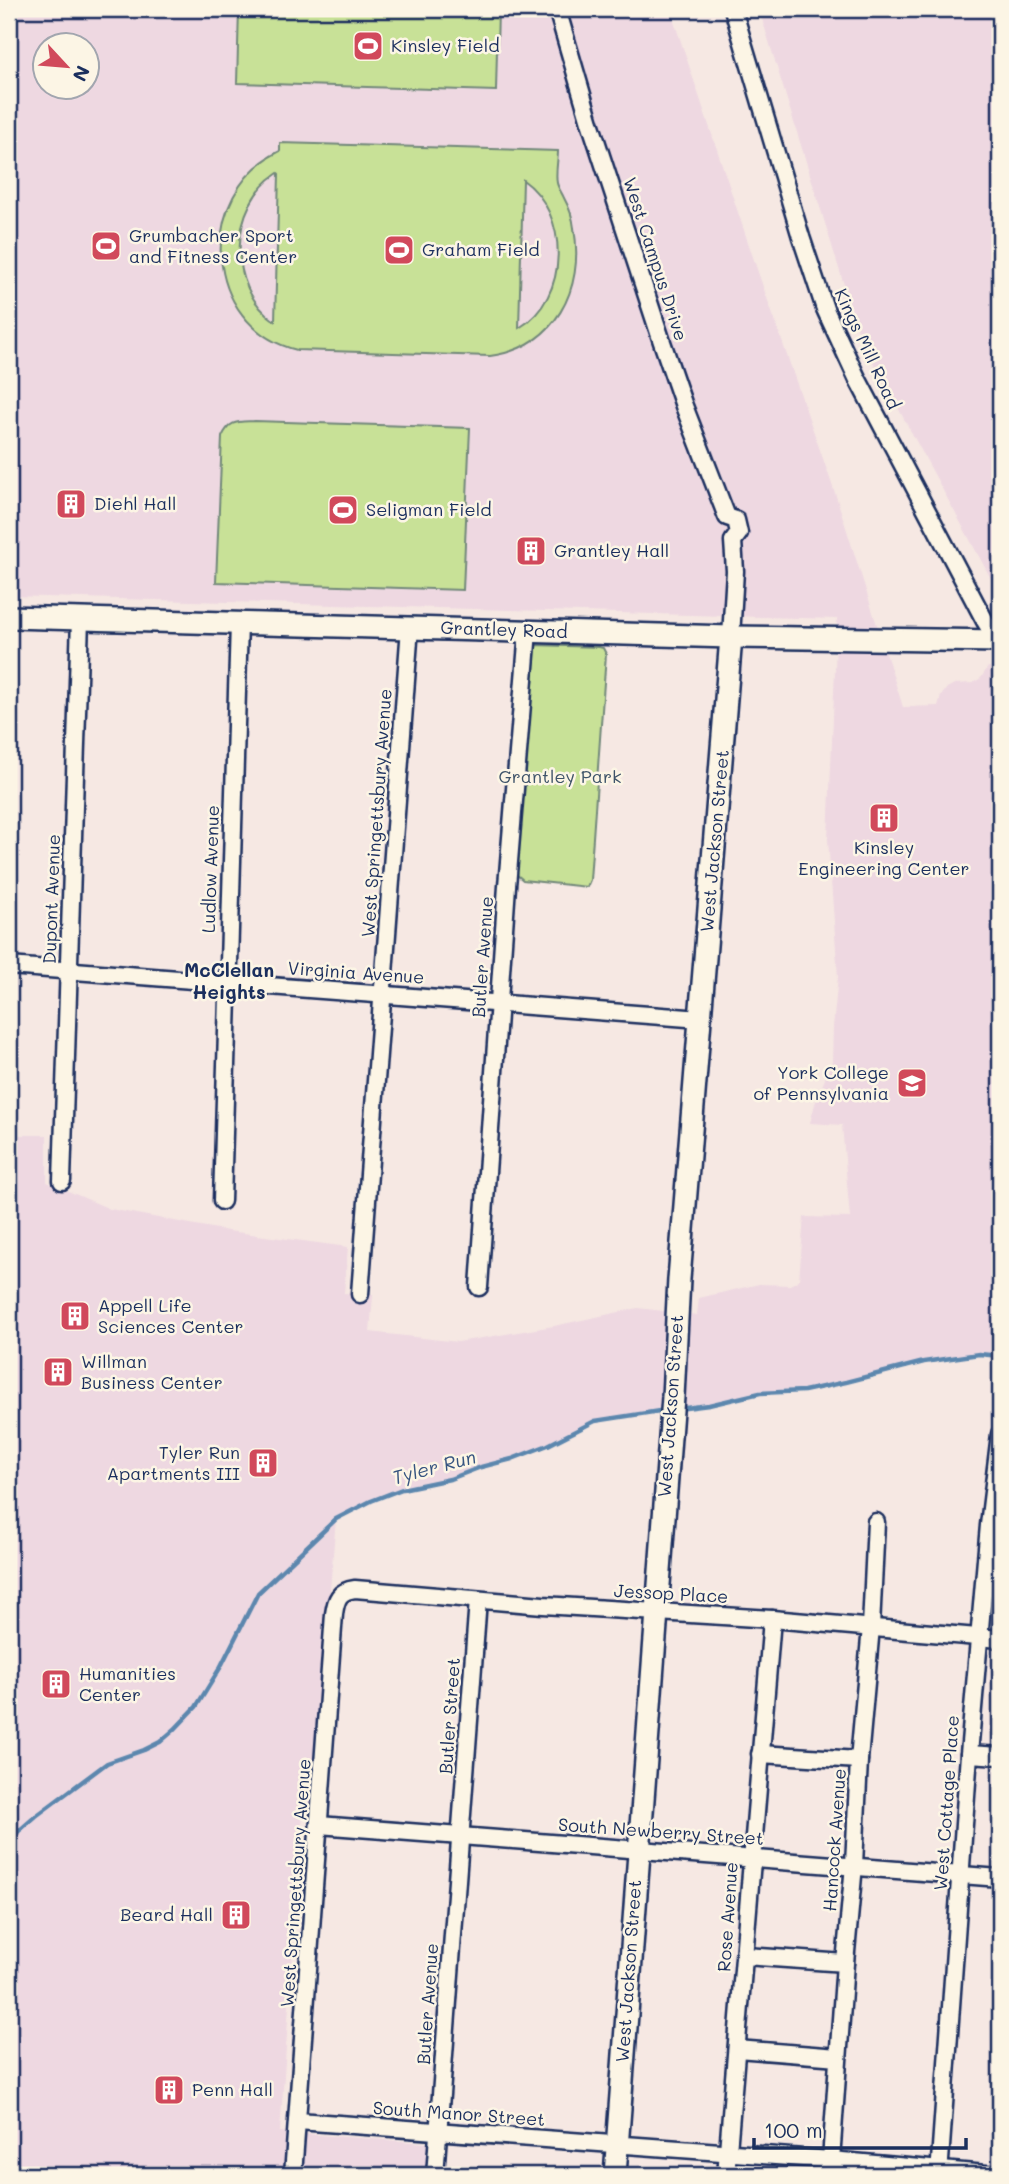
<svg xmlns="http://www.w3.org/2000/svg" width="1009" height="2184" font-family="Mali,sans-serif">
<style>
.built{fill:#eed8e1;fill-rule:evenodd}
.green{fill:#c8e197;stroke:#72887a;stroke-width:2;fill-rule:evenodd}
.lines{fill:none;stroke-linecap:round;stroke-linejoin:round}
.stream{stroke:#5b87ae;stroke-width:4.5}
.minor-casing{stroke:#1b2f5e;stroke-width:21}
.tertiary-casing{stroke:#1b2f5e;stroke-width:26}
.minor{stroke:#fcf5e5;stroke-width:16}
.tertiary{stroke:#fcf5e5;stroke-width:21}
.labels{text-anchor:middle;stroke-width:5;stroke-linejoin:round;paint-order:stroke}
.poi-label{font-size:18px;fill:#1b2f5e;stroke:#fcf5e5;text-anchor:start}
.street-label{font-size:18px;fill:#1b2f5e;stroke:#fcf5e5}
.park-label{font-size:18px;fill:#3e5369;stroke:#fcf5e5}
.neighbourhood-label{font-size:19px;font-weight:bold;fill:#1b2f5e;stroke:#fcf5e5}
.water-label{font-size:19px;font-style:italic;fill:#365480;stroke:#fcf5e5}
</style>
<rect width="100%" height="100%" fill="#f6e8e3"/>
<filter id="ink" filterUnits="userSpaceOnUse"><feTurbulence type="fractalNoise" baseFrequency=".0143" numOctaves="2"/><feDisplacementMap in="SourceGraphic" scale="14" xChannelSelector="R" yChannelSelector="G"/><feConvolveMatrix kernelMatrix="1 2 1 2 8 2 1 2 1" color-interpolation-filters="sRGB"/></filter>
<g filter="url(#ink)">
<g class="built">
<path d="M9 9H670L759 275 836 496 903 707 938 706 941 696 947 688 954 684 973 683 981 678 988 667H1000V1356L979 1354 924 1362 846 1382 804 1391 760 1393 709 1405 653 1411 595 1421 548 1445 512 1459 481 1467 450 1479 402 1489 371 1501 336 1519 312 1802 303 1810 280 2132 427 2143 430 2151 429 2175H9V1135H47V1182L110 1209 228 1231 348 1247 344 1293 373 1295 370 1332 458 1342 554 1326 638 1308 697 1315 699 1298 759 1284 790 1285 799 1280 804 1217 850 1218 842 1125 810 1123 815 1104 832 1061 833 1027 838 977 828 839 837 619 9 596ZM46 46H88V88H46Z"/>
<path d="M759 9H1000V595L861 340Z"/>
</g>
<g class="green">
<path d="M239 9H498L496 91 237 83Z"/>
<path d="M280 143 558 151C558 161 555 173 557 183 558 188 562 193 564 198 569 207 573 218 574 228 585 290 555 347 490 356L297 350C202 326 195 193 280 151ZM278 173 279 174 275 321C226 288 229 204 278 173ZM523 180C570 213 570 298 519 328Z"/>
<path d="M255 421 470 428 463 590 216 582 222 437C230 420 237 422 255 421Z"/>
<path d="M534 645 599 647 603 648 606 654 590 880 587 887 523 880 516 874Z"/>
</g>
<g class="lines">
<g class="stream">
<path d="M678 1409 709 1405 760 1393 804 1391 846 1382 924 1362 979 1354 1000 1356"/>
<path d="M9 1842 13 1836 36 1816 107 1763 144 1750 160 1742 175 1729 196 1707 220 1668 258 1593 336 1519 371 1501 402 1489 450 1479 481 1467 512 1459 548 1445 595 1421 666 1410"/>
</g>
<g class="minor-casing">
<g id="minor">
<path d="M557 9 590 122 662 342 684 406 727 517 736 520 739 533 733 541 735 571 731 637"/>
<path d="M733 9 801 237 825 309 857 378 985 621 1000 646"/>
<path d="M9 966 701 1019"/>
<path d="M62 1181 80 619"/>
<path d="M222 1201 239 623"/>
<path d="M479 1287 507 886 528 631"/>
<path d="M360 1294 410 627"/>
<path d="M760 1754 859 1760"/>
<path d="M969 1754 1000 1756"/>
<path d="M319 1825 1000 1878"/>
<path d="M745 1956 845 1963"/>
<path d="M737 2049 838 2057"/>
<path d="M298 2121 831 2160 997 2175"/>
<path d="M831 2160 845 1963 854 1865 859 1760 871 1627 876 1522"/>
<path d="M293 2175 334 1614C336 1599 339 1591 355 1589L543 1605 772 1619 1000 1639"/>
<path d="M435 2175 478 1600"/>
<path d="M726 2175 772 1619"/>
<path d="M939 2175 969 1754 989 1525 1000 1434"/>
</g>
</g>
<g class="tertiary-casing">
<g id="tertiary">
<path d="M9 617 731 637 1000 641"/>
<path d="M615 2175 673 1397 679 1279 731 637"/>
</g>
</g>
<use href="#minor" class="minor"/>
<use href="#tertiary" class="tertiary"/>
</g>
</g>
<defs>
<g id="stadium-square" transform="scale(1.575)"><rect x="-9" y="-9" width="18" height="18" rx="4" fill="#d1495b" stroke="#fcf5e5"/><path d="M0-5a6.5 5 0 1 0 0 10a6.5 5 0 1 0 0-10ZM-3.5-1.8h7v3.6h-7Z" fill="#fff"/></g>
<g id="building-square" transform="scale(1.575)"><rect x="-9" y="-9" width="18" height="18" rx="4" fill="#d1495b" stroke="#fcf5e5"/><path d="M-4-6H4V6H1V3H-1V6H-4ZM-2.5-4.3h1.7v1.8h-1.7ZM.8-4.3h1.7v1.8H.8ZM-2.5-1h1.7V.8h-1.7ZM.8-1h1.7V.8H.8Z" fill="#fff"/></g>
<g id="university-square" transform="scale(1.575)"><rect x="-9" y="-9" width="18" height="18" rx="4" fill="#d1495b" stroke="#fcf5e5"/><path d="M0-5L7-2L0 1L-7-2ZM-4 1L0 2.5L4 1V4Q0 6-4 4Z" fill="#fff"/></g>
</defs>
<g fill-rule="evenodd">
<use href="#stadium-square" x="368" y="46"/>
<use href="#stadium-square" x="106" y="246"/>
<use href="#stadium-square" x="399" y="250"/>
<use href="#building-square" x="71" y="504"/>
<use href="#stadium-square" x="343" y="510"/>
<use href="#building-square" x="531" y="551"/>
<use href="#building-square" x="884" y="818"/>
<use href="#university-square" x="912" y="1083"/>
<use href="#building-square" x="75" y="1316"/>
<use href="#building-square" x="58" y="1372"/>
<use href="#building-square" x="263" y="1463"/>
<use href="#building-square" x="56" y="1684"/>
<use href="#building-square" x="236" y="1915"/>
<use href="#building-square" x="169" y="2090"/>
</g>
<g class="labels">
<g class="poi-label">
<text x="391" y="52">Kinsley Field</text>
<text x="129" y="242">Grumbacher Sport<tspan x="129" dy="21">and Fitness Center</tspan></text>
<text x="422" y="256">Graham Field</text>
<text x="94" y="510">Diehl Hall</text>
<text x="366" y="516">Seligman Field</text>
<text x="554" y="557">Grantley Hall</text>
<text x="884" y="854" text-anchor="middle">Kinsley<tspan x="884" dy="21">Engineering Center</tspan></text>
<text x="889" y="1079" text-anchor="end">York College<tspan x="889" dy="21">of Pennsylvania</tspan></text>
<text x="98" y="1312">Appell Life<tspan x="98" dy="21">Sciences Center</tspan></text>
<text x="81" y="1368">Willman<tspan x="81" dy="21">Business Center</tspan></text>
<text x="240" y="1459" text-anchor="end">Tyler Run<tspan x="240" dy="21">Apartments III</tspan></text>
<text x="79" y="1680">Humanities<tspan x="79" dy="21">Center</tspan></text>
<text x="213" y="1921" text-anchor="end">Beard Hall</text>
<text x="192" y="2096">Penn Hall</text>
</g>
<g class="street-label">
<text transform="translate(655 259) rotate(72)" y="6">West Campus Drive</text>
<text transform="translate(867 349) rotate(65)" y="6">Kings Mill Road</text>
<text transform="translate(504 630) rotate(2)" y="6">Grantley Road</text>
<text transform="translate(377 813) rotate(-86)" y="6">West Springettsbury Avenue</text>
<text transform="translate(715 841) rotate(-85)" y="6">West Jackson Street</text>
<text transform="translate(211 869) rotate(-88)" y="6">Ludlow Avenue</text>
<text transform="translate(52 899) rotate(-88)" y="6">Dupont Avenue</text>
<text transform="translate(483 957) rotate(-86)" y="6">Butler Avenue</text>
<text transform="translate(356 973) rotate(4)" y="6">Virginia Avenue</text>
<text transform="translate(671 1406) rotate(-86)" y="6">West Jackson Street</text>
<text transform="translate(671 1594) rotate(3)" y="6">Jessop Place</text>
<text transform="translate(450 1716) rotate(-86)" y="6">Butler Street</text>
<text transform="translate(947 1803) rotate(-86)" y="6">West Cottage Place</text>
<text transform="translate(661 1832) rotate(4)" y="6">South Newberry Street</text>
<text transform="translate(835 1840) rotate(-86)" y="6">Hancock Avenue</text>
<text transform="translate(296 1883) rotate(-86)" y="6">West Springettsbury Avenue</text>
<text transform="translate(728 1917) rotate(-86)" y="6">Rose Avenue</text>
<text transform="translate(629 1971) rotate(-86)" y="6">West Jackson Street</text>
<text transform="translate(428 2004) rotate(-86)" y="6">Butler Avenue</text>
<text transform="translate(459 2114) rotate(4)" y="6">South Manor Street</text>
</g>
<g class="park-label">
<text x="560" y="783">Grantley Park</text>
</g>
<g class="neighbourhood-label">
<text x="229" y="977">McClellan<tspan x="229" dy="22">Heights</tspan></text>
</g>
<g class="water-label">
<text transform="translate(434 1467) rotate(-15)" y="7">Tyler Run</text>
</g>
</g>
<rect width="1009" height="2184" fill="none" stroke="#fcf5e5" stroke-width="35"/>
<rect x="18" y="18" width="974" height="2149" fill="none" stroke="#1b2f5e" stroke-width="2.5" filter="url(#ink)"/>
<g transform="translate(66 66) rotate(116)"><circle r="33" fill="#fcf5e5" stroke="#a2a6af" stroke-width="2"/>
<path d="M0-5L12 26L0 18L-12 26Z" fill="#d1495b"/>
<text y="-10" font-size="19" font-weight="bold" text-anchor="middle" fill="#1b2f5e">N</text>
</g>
<path d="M754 2138v10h212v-10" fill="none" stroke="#1b2f5e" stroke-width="3.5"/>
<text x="764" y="2138" font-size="21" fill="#1b2f5e" stroke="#fcf5e5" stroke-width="5" paint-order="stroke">100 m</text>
</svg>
